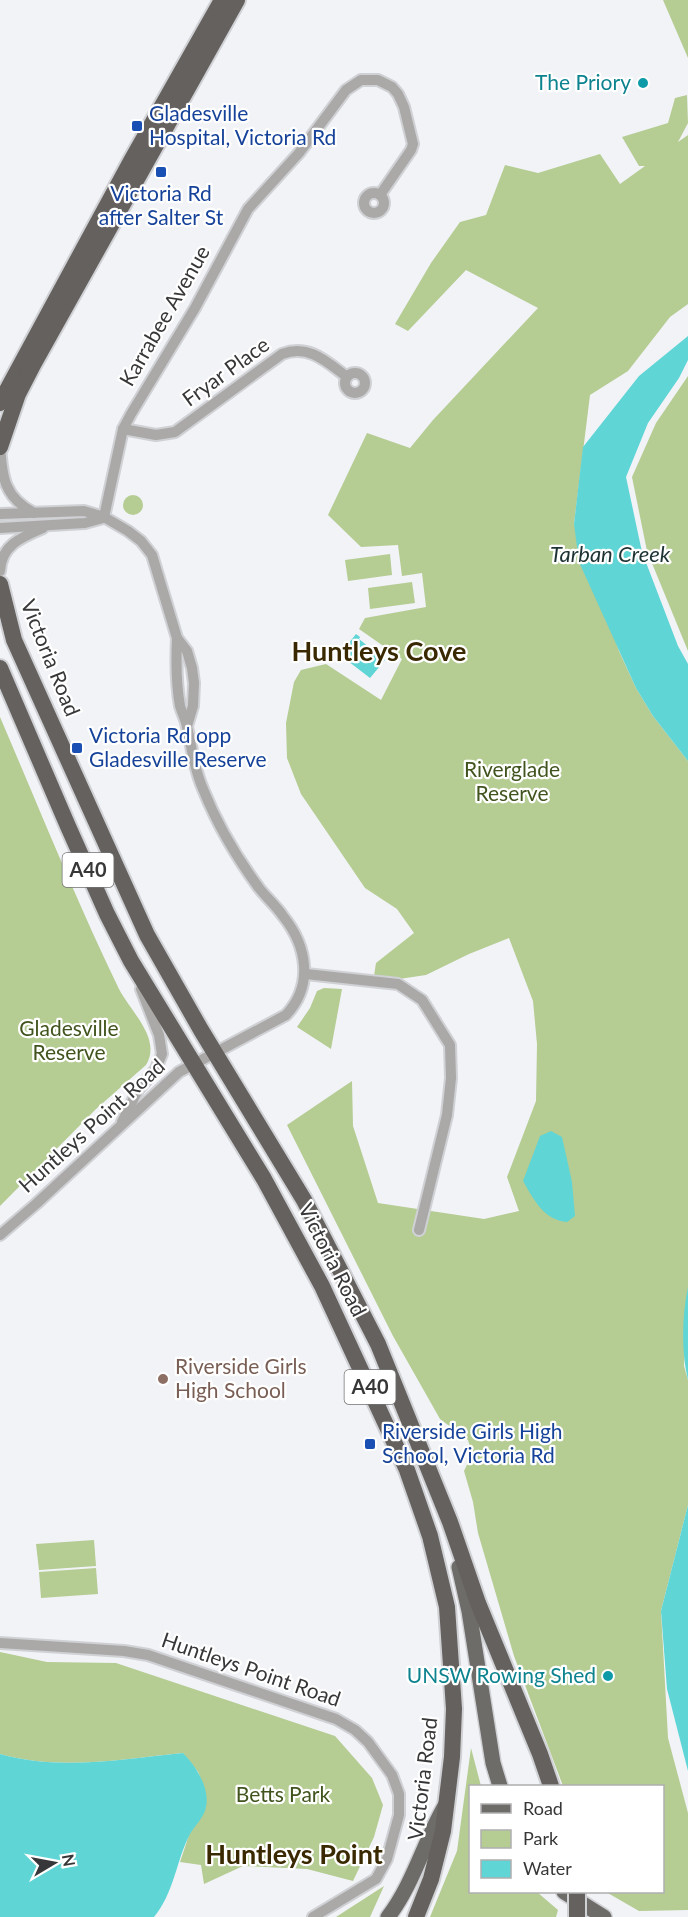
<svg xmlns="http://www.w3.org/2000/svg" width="688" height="1917" font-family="Lato,sans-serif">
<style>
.green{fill:#b5cc93}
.water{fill:#5fd5d6}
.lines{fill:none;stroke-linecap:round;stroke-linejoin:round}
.minor-casing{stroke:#d0d1d5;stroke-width:14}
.primary-casing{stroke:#d0d1d5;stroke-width:18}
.trunk-casing{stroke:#d0d1d5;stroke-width:20}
.minor{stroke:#aaa9a8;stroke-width:10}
.primary{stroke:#6e6c69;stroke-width:15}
.trunk{stroke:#64615e;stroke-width:16}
.trunk-bridge-casing{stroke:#d0d1d5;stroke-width:20;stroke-linecap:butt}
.trunk-bridge{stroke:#64615e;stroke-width:16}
.culture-dot{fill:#0f9aa8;stroke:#fff;stroke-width:2}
.transit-dot{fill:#1a4fb4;stroke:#fff;stroke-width:2}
.education-dot{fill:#8d6e63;stroke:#fff;stroke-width:2}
.labels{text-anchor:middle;stroke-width:4.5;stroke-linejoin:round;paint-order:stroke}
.shield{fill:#fff;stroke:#737374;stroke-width:1.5}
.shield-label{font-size:20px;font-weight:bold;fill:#373739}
.culture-label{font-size:21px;fill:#0d838f;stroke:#fff;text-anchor:end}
.transit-label{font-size:21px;fill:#164399;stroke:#fff;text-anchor:start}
.street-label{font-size:21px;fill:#373739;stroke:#fff}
.park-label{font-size:21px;fill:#41541e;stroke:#fff}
.education-label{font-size:21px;fill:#785e54;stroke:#fff;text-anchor:start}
.water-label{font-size:22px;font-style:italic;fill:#1e3333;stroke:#fff}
.district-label{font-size:27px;font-weight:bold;fill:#3a2900;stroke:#fff}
</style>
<rect width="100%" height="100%" fill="#f2f3f7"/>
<g class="green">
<path d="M663 0H688V58L685 51Z"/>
<path d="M687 95 688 123 678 142 688 135V304L670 317 628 371 590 395 574 524 619 651 636 688 653 716 688 761V1287L684 1366 688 1380V1505L661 1611 668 1738 688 1813V1910L639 1911 606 1892H662V1786H563L514 1656 478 1533 473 1502 464 1471 472 1454 468 1440 440 1419 393 1336 287 1125 352 1081 353 1126 378 1203 484 1219 519 1211 507 1177 536 1101 537 1044 533 1001 509 938 469 954 426 975 399 979 374 976 376 963 414 933 397 909 365 888 301 794 287 758 286 723 294 682 301 670 326 664 381 700 402 659 359 629 365 618 426 607 422 573 402 576 398 545 361 547 328 515 367 433 410 448 433 420 538 308 466 270 408 331 395 324 431 263 460 222 486 215 505 165 538 173 600 154 620 184 645 166H639L622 137 668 123 675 98Z"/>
<path d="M688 376V651L647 551 632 477 656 423Z"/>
<circle cx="133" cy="505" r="10"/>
<path d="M390 554 392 575 348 581 345 560Z"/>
<path d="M412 582 415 603 370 609 368 588Z"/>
<path d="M0 717C39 808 76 900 119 989 131 1012 162 1039 146 1065L96 1109 0 1206Z"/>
<path d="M324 988 342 989 331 1049 297 1027 310 1008 317 991Z"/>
<path d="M94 1540 96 1566 39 1570 36 1544Z"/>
<path d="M96 1568 98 1594 41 1598 39 1572Z"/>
<path d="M0 1652 47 1662 116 1663 335 1736 372 1778 383 1805 374 1837 353 1881 307 1869 243 1866 204 1884 201 1865 180 1862 189 1835 206 1807 203 1784 198 1772 183 1753C123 1759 59 1771 0 1754Z"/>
<path d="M471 1748 481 1786H470V1892H537L558 1910 556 1917H430L457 1851Z"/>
<path d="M384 1886 370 1917H336Z"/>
</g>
<g class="water">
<path d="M688 336V360L679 378 648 423 626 477 642 552 678 646 688 664V761L653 716 636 688 579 562 574 524 583 447 639 376Z"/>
<path d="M356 634 360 637 359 639 385 660 370 678 344 658 342 660 338 657Z"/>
<path d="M551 1131 562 1137 572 1182 575 1216 567 1222C544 1220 534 1200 523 1181L540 1136Z"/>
<path d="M688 1287V1380C681 1352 682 1315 688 1287Z"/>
<path d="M688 1505V1771L667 1689 661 1611Z"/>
<path d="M183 1753C196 1766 210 1788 206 1807 204 1818 194 1826 189 1836 176 1862 174 1893 154 1917H0V1754C59 1771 123 1759 183 1753Z"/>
</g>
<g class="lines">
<g class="minor-casing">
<g id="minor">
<circle cx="374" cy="203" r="10"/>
<circle cx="355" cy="383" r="10"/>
<path d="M123 429 156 435 175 432 282 354C309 344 326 361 347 377"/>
<path d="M0 446C2 477 4 497 34 513"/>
<path d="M0 514 84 511 104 517 128 531 141 541 152 555 177 638 187 651 192 668 194 683 193 706 187 726"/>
<path d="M104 517 123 429 131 414 195 308 248 209 299 153 346 90 361 80H378L392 87 398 94 404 107 413 144 411 150 380 195"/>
<path d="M0 528 85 523 103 518"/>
<path d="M0 571C1 545 22 537 43 528"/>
<path d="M306 974 398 984 422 1000 450 1045 451 1078 447 1115 419 1230"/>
<path d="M122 1122 138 1090 156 1069 162 1054 159 1035 141 989"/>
<path d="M0 1235 36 1204 179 1072 286 1015C314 985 307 946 283 916 276 906 267 898 259 888 237 858 217 824 203 789 194 769 192 748 187 727 186 720 182 713 180 706 176 684 176 659 177 638"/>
<path d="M0 1643 124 1651 148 1655 336 1719 355 1730 368 1742 392 1775 399 1794V1815L387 1859 376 1879 313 1917"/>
</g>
</g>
<g class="primary-casing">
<g id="primary">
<path d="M459 1567 469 1611 493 1763 500 1786"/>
<path d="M564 1892 604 1917"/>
<path d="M388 1917C414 1883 424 1841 446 1804"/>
</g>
</g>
<g class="trunk-casing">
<g id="trunk">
<path d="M0 403 131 161 222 0"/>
<path d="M0 447 18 394 34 363 237 0"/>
<path d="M0 584 14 640 147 935 201 1030 304 1200 378 1344 450 1522 478 1603 540 1754 551 1786"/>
<path d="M0 668 67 824 107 914 131 961 264 1179 322 1286 407 1470 430 1536 447 1607 454 1709 452 1757 443 1831 431 1879 416 1917"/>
</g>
</g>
<use href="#minor" class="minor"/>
<use href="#primary" class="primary"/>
<use href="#trunk" class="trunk"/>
<g class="trunk-bridge-casing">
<path id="trunk-bridge" d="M577 1892V1917"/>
</g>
<use href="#trunk-bridge" class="trunk-bridge"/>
</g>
<g class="culture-dot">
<circle cx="643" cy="83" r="6"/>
<circle cx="608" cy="1676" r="6"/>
</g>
<g class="transit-dot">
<rect x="131" y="120" width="12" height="12" rx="3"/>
<rect x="155" y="166" width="12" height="12" rx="3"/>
<rect x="71" y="742" width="12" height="12" rx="3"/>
<rect x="364" y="1438" width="12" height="12" rx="3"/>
</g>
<circle class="education-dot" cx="163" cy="1379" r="6"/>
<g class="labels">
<g class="shield">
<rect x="62.5" y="853" width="51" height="34" rx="4.5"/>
<rect x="344.5" y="1370" width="51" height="34" rx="4.5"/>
</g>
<g class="shield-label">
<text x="88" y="877">A40</text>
<text x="370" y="1394">A40</text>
</g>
<g class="culture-label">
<text x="631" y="90">The Priory</text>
<text x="596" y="1683">UNSW Rowing Shed</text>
</g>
<g class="transit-label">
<text x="149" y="121">Gladesville<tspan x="149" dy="24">Hospital, Victoria Rd</tspan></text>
<text x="161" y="201" text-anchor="middle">Victoria Rd<tspan x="161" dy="24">after Salter St</tspan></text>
<text x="89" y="743">Victoria Rd opp<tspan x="89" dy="24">Gladesville Reserve</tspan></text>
<text x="382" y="1439">Riverside Girls High<tspan x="382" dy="24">School, Victoria Rd</tspan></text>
</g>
<g class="street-label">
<text transform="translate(165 316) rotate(-60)" y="7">Karrabee Avenue</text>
<text transform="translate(226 372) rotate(-36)" y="7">Fryar Place</text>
<text transform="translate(50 658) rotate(68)" y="7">Victoria Road</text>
<text transform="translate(92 1126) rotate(-42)" y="7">Huntleys Point Road</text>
<text transform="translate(332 1260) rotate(63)" y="7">Victoria Road</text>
<text transform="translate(251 1670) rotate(19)" y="7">Huntleys Point Road</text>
<text transform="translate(423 1779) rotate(-83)" y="7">Victoria Road</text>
</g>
<g class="park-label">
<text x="512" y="777">Riverglade<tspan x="512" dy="24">Reserve</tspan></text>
<text x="69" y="1036">Gladesville<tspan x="69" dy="24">Reserve</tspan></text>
<text x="283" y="1802">Betts Park</text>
</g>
<g class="education-label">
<text x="175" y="1374">Riverside Girls<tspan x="175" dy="24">High School</tspan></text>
</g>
<g class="water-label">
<text x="610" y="562">Tarban Creek</text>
</g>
<g class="district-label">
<text x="379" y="661">Huntleys Cove</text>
<text x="294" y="1864">Huntleys Point</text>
</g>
</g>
<rect x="469" y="1785" width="195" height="108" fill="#ffffff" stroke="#afafb0" stroke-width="1.5"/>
<rect x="481" y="1804" width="30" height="9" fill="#6e6c69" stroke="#afafb0" stroke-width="1.5"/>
<text x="523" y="1815" font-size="18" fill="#373739">Road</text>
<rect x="481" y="1830" width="30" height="18" fill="#b5cc93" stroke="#afafb0" stroke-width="1.5"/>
<text x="523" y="1845" font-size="18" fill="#373739">Park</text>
<rect x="481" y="1860" width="30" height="18" fill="#5fd5d6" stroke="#afafb0" stroke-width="1.5"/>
<text x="523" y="1875" font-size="18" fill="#373739">Water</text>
<g transform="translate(54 1863) rotate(80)" stroke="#ffffff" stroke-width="4.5" paint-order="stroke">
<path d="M0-4.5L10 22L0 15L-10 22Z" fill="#373739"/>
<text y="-9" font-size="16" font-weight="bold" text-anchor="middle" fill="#373739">N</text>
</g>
</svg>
